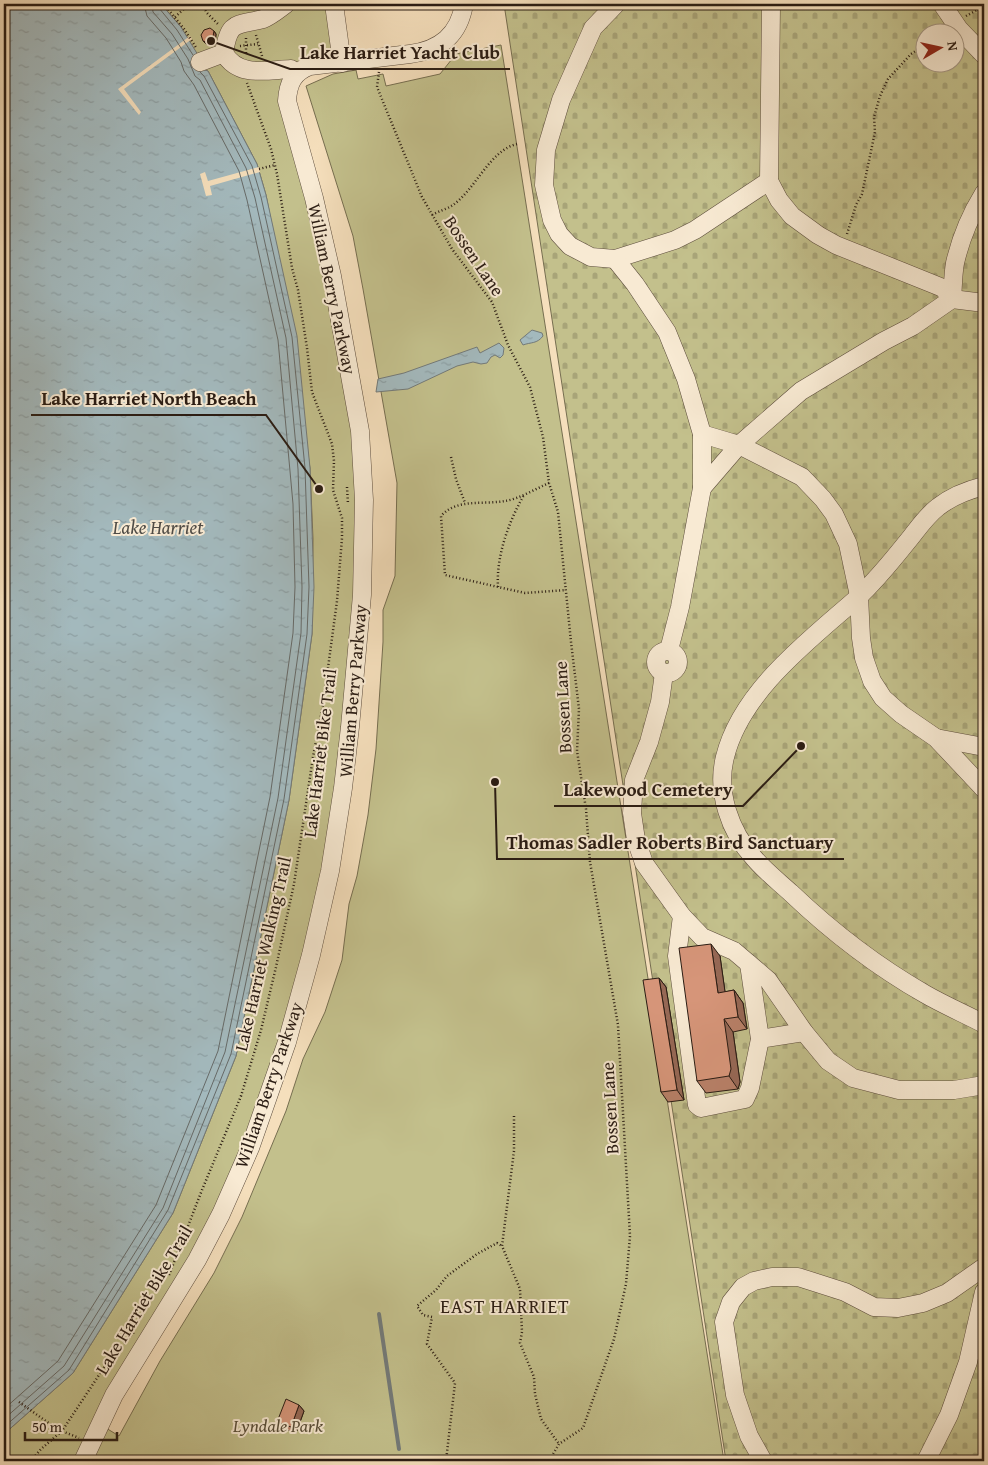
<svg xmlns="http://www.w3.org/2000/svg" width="988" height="1465" font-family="'Gentium Book Plus',serif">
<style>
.cemetery{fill:url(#cemetery-stones);stroke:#766e50;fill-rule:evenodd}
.green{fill:#c3c08c;stroke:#766e50}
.water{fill:url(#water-ripples);stroke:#737a79}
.pier{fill:#f5dfbc}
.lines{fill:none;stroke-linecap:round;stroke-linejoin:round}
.shore{stroke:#666a68;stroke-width:1}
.stream{stroke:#737a79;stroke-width:4}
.minor-casing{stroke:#5d4d3d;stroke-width:19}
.path{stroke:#2a1c13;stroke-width:2.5;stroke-dasharray:1 2.5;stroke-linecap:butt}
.minor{stroke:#f8ead3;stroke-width:18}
.wall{fill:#b88068;stroke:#2a1c13}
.shaded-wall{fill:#966855;stroke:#2a1c13}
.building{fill:#d69579;stroke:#2a1c13}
.labels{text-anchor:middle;stroke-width:4;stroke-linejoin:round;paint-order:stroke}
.street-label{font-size:18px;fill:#2a1c13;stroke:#f8ead3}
.park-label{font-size:18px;font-style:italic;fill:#584d37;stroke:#f8ead3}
.water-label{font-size:19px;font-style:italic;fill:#4e4b46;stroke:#f8ead3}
.neighbourhood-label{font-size:19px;letter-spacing:1px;fill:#2a1c13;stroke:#f8ead3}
.leader{fill:none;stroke:#2a1c13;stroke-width:2}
.callout-dot{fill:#2a1c13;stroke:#f8ead3;stroke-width:2}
.callout-label{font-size:19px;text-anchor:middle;font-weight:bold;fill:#2a1c13;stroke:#f8ead3;stroke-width:4;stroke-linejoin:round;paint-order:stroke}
</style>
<defs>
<pattern id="cemetery-stones" width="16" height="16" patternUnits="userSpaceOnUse" patternTransform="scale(1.25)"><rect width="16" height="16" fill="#c3c08c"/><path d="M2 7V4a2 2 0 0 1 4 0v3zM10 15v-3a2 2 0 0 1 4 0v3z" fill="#a8a478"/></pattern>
<pattern id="water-ripples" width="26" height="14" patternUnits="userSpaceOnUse" patternTransform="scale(1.25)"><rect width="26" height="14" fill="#a3b9bd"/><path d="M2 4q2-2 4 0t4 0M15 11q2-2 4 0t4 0" fill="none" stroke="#8c9ea2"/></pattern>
</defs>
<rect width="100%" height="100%" fill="#f5dfbc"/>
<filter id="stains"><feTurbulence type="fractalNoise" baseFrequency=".004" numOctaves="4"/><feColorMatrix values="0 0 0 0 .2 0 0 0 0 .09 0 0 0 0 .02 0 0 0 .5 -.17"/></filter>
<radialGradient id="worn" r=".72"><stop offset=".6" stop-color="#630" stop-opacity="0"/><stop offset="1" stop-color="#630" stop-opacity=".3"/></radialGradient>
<path class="cemetery" d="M504 4H984V1461H726ZM926 32H956V62H926Z"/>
<g class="green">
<path d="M161 4H334L342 63 290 82 314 198 364 500 330 871 250 1148 83 1461H4V1434L73 1373 173 1213 236 1056 289 800 312 634 313 539 310 468 277 251 266 195 257 164 208 71 205 70 181 27Z"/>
<path d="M501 45 724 1461H87L106 1428 119 1436 160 1361 214 1273 242 1217 286 1111 303 1059 325 1012 342 960 349 904 357 876 368 815 376 749 383 642V610L395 576 397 483 363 289 353 236 306 86 333 74 356 70 358 79 383 74 386 86 440 74 456 54Z"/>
</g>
<g class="water">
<path d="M4 4H161L181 27 198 55 205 70 208 71 257 164 266 195 297 336 310 468 314 587 312 634 289 800 236 1056 173 1213 73 1373 4 1434Z"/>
<path d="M972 4H984V18Z"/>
<path d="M532 330 542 333 543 336C537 344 531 342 523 345L520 340Z"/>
<path d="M499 343 504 348 503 355 500 358 495 355 491 357 487 363 481 364 473 362 457 366 408 389 376 392 378 379 404 373 477 347 480 353Z"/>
</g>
<g class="pier">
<path d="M190 36 192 39 124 89 141 112 139 115 118 89Z"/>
<path d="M259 167 260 172 210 186 212 195 206 196 200 174 205 172 208 181Z"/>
</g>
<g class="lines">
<g class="shore">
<path d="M158 4 159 8 177 30 193 55"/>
<path d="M4 1409 58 1361 156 1205 218 1051 270 797 293 633 295 587 293 504 278 340 247 200 239 171 194 85 184 71 181 62 166 38 147 16 144 4"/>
<path d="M4 1419 64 1366 163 1208 225 1052 278 798 301 633 302 587 298 469 286 338 255 198 246 168 200 80 195 76 188 59 172 34 153 12 152 4"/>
<path d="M4 1427 69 1370 168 1210 231 1054 284 799 307 634 309 587 305 468 292 337 261 197 252 166 204 76 200 72"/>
</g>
<path class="stream" d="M379 1314 399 1449"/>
<g class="minor-casing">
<g id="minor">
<path d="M286 4C279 9 271 16 263 19 236 26 229 20 224 53 238 78 267 70 291 69L296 73"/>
<path d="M334 4 342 63"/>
<path d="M616 4 593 28 561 100 546 150 544 185 552 220 559 234 570 246 591 257 615 259 675 240 695 230 769 181"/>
<path d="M942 4 959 29 984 55"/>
<path d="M771 6 769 181 779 200 792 216 818 235 836 245 943 288 952 299"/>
<path d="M200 62 224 53"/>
<path d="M615 259 635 284 667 332 686 379 702 434V488L680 607 669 650"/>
<path d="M952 299C953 287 953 274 955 263 961 237 971 214 984 193"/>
<path d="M702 434 739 445 802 477 823 499 834 514 848 544 859 596 861 638 864 658 872 681 883 698 901 714 936 738 984 789"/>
<path d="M984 486C968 490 952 496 938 507 926 516 917 530 907 542 891 562 874 583 855 600 807 642 741 692 725 757 716 792 730 832 754 858 765 871 779 882 791 893 832 932 876 966 925 994 944 1005 965 1014 984 1024"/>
<path d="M702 488 739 445 801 391 884 341 913 326 952 299 984 303"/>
<circle cx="667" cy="662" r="11"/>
<path d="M664 673 660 702 649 742 634 780 632 813 636 840 644 863 682 916 702 937 734 951 768 980 804 1032 828 1061 853 1078 899 1090H954L984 1085"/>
<path d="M936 738 984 747"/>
<path d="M682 916 677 956 697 1105 701 1108 745 1099 750 1088 760 1039 749 964"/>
<path d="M760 1039 804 1032"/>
<path d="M83 1461 114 1395 197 1260 221 1214 250 1148 287 1042 311 955 330 871 343 788 350 727 362 595 364 500 360 431 332 276 314 198 287 101C288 84 293 72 310 66L410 54C440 50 459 35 464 4"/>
<path d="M763 1461 749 1436 735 1395 724 1322 731 1302 743 1287 754 1281 772 1277H798L845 1292 874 1307 898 1308 923 1303 947 1293 984 1267"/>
<path d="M926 1461 949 1415 968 1362 984 1292"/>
</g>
</g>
<g class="path">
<path d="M164 4 184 29 197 49"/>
<path d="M184 4 186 7 192 8 201 4"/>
<path d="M202 4 207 13 218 24"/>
<path d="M966 16 984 6"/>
<path d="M175 17 186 7"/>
<path d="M256 35 262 56"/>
<path d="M246 38V55"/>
<path d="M240 46 258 44"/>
<path d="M379 72 377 87 422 197 452 249 492 302 508 345 530 387 543 437 549 483 558 512 571 642 579 709 577 751 586 809 590 862 618 1025 630 1236 626 1284 614 1339 583 1428 559 1444 549 1461"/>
<path d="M259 169 275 165"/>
<path d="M432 215C439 211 447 209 453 205 475 190 490 150 517 144"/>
<path d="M847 234 856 205 862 194 875 132 874 117 880 96 888 79 911 54 926 44"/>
<path d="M451 457 456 479 465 503"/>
<path d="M549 483C535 489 519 499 505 501 483 505 457 498 441 516L445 575 525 593 566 590"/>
<path d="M347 487 348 504"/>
<path d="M498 587C496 556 509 521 524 495"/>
<path d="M514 1116V1151L502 1246 520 1289 522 1332 520 1343 534 1377 535 1394 541 1419 559 1444"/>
<path d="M169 1275 202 1190 241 1096 261 1030 276 967 294 884 313 757 323 705 337 601 342 538V518L333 490 334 461 332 444 312 392 307 348 298 290 292 268 277 174 271 149 247 83"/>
<path d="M19 1402 57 1429 79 1438"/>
<path d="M31 1461 41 1449 62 1431 107 1363 134 1332"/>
<path d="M446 1461 455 1383 427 1344 432 1317 423 1315 417 1306 436 1290 447 1276 477 1254 497 1243 502 1246"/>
</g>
<use href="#minor" class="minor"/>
</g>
<g class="wall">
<path d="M214 31 216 34 215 45 211 46 206 44 203 41Z"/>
<path d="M720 956 725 992 734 990 743 1003 747 1029 733 1032 740 1082 738 1089 706 1093 697 1081Z"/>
<path d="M659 978 666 987 684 1100 668 1102 661 1092Z"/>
<path d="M299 1405 304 1411 296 1433 282 1428 277 1422Z"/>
</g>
<g class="shaded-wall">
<path d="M214 31 216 34 215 45 212 42Z"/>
<path d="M711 944 720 956 727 1006 718 993Z"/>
<path d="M659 978 666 987 684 1100 677 1090Z"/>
<path d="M734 990 743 1003 747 1029 738 1017Z"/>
<path d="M724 1019 733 1032 740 1082 738 1089 729 1076Z"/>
<path d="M299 1405 304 1411 296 1433 291 1427Z"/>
</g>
<g class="building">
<path d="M210 28 214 31 212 42 208 43 203 41 201 35 204 30Z"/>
<path d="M711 944 718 993 734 990 738 1017 724 1019 731 1069 729 1076 697 1081 679 948Z"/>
<path d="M659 978 677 1090 661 1092 643 980Z"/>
<path d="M286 1399 299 1405 291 1427 277 1422Z"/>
<path d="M423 1459V1461H413Z"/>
</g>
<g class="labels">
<g class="street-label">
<text transform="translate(474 256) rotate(56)" y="6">Bossen Lane</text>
<text transform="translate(332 289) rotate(78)" y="6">William Berry Parkway</text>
<text transform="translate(353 691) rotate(-85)" y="6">William Berry Parkway</text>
<text transform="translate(563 707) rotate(-93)" y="6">Bossen Lane</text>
<text transform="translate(320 753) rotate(-83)" y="6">Lake Harriet Bike Trail</text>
<text transform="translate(263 954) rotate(-77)" y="6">Lake Harriet Walking Trail</text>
<text transform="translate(269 1085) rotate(-71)" y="6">William Berry Parkway</text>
<text transform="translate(610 1108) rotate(-93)" y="6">Bossen Lane</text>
<text transform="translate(144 1300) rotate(-59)" y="6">Lake Harriet Bike Trail</text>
</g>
<g class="park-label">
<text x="278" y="1432">Lyndale Park</text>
</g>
<g class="water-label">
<text x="158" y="534">Lake Harriet</text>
</g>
<g class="neighbourhood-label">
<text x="505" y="1313">EAST HARRIET</text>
</g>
</g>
<path class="leader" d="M211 41L290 69H510M319 489L266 415H31M801 746L743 806H554M495 782L497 859H844"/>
<g class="callout-dot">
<circle cx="211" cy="41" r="5"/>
<circle cx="319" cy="489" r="5"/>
<circle cx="801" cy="746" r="5"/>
<circle cx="495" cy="782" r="5"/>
</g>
<g class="callout-label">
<text x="400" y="59">Lake Harriet Yacht Club</text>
<text x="149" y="405">Lake Harriet North Beach</text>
<text x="648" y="796">Lakewood Cemetery</text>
<text x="670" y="849">Thomas Sadler Roberts Bird Sanctuary</text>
</g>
<rect width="988" height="1465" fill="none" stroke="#f5dfbc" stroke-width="20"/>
<rect x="5" y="5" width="978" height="1455" fill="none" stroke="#2a1c13" stroke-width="2.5"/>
<rect x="10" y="10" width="968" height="1445" fill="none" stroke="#2a1c13"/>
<g transform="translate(940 48) rotate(81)"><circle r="24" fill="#f8ead3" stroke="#a69886"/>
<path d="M0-4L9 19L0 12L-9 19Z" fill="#8f2418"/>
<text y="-8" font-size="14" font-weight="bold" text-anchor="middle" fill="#2a1c13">N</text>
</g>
<path d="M25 1432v8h92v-8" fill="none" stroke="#2a1c13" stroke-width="2.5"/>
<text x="32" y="1432" font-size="15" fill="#2a1c13" stroke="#f8ead3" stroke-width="4" paint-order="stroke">50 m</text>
<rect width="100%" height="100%" filter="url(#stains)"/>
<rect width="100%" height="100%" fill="url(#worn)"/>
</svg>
